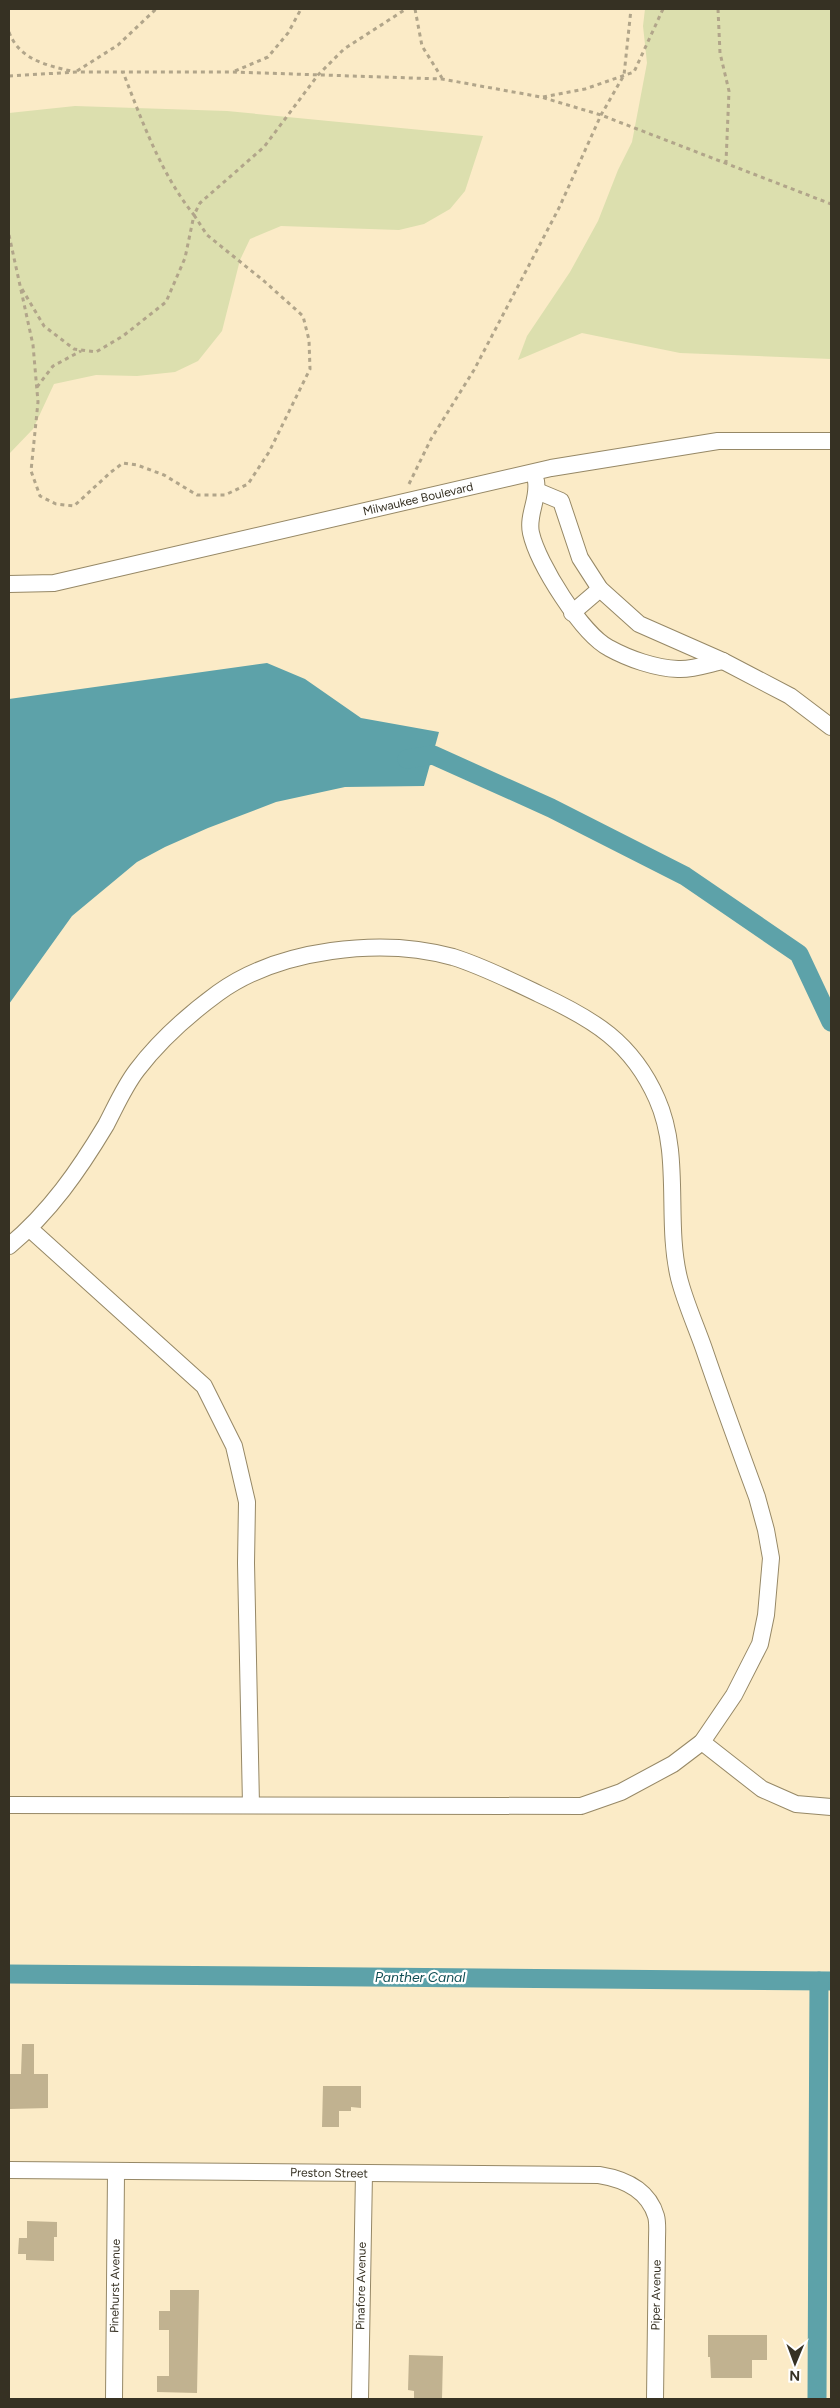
<svg xmlns="http://www.w3.org/2000/svg" width="840" height="2408" font-family="Figtree,sans-serif">
<style>
.green{fill:#dcdfae}
.water{fill:#5da2a9}
.lines{fill:none;stroke-linecap:round;stroke-linejoin:round}
.canal{stroke:#5da2a9;stroke-width:19}
.building{fill:#c1b290}
.minor-casing{stroke:#968866;stroke-width:18}
.path{stroke:#b1a58a;stroke-width:3;stroke-dasharray:4 4;stroke-linecap:butt}
.minor{stroke:#fff;stroke-width:16}
.labels{text-anchor:middle;stroke-width:4.5;stroke-linejoin:round;paint-order:stroke}
.street-label{font-size:12px;fill:#363123;stroke:#fff}
.water-label{font-size:14px;font-style:italic;fill:#114e54;stroke:#fff}
</style>
<rect width="100%" height="100%" fill="#fbebc7"/>
<g class="green">
<path d="M645 9H831V359L680 353 582 333 518 360 527 336 570 272 598 221 618 170 632 142 647 63 643 26Z"/>
<path d="M75 106 227 111 483 136 465 191 450 209 424 224 399 230 281 226 250 239 240 260 222 331 198 361 175 372 137 376 96 375 54 384 33 429 9 454V113Z"/>
</g>
<path class="water" d="M267 663 305 679 361 718 439 732 424 786 345 787 276 802 208 828 165 847 137 862 72 916 9 1004V699Z"/>
<g class="lines">
<g class="canal">
<path d="M407 759 433 755 551 808 685 876 799 954 831 1022"/>
<path d="M9 1974 831 1981"/>
<path d="M817 2399 819 1981"/>
</g>
</g>
<g class="building">
<path d="M22 2044H34V2074H48V2108L9 2109V2074H21Z"/>
<path d="M323 2086H361V2108L351 2107V2111H339V2127H322Z"/>
<path d="M27 2221 57 2222V2237H54V2261L26 2260V2254H18L19 2238H27Z"/>
<path d="M170 2290H199L197 2393 157 2392V2376H169V2330H159V2311H170Z"/>
<path d="M708 2335H767V2360H752V2378H711L710 2357H708Z"/>
<path d="M409 2355 443 2356 442 2399H414V2391L408 2390Z"/>
</g>
<g class="lines">
<g class="minor-casing">
<g id="minor">
<path d="M536 481C539 499 527 515 531 533 538 564 582 634 609 648 629 659 655 668 678 669 692 670 709 664 723 661"/>
<path d="M537 491 561 501 580 558 600 589 639 624 723 661 790 696 831 727"/>
<path d="M9 584 54 583 551 468 718 441H831"/>
<path d="M572 613 600 589"/>
<path d="M30 1229 204 1386 234 1446 247 1502 246 1563 251 1805"/>
<path d="M9 1246C50 1212 79 1170 106 1125 116 1106 124 1087 137 1070 159 1041 188 1015 218 993 279 949 381 937 453 957 482 966 512 981 539 994 593 1019 632 1042 657 1099 682 1155 665 1220 679 1278 685 1302 696 1326 704 1349 721 1399 739 1448 757 1497L766 1530 771 1558 766 1615 760 1644 734 1695 702 1742 673 1764 621 1792 581 1806 9 1805"/>
<path d="M702 1742 762 1789 796 1804 831 1807"/>
<path d="M9 2170 599 2175C624 2179 648 2189 656 2216 658 2223 657 2232 657 2240L655 2399"/>
<path d="M114 2399 116 2173"/>
<path d="M360 2399 364 2173"/>
</g>
</g>
<g class="path">
<path d="M415 9 422 46 442 78"/>
<path d="M718 9 720 53 729 91 726 162"/>
<path d="M9 32C19 59 45 65 71 71"/>
<path d="M77 71 118 45 156 9"/>
<path d="M235 71 268 57 288 33 301 9"/>
<path d="M9 76 76 72H233L442 79 541 97 601 115 831 204"/>
<path d="M543 97 585 89 634 72 663 9"/>
<path d="M9 235 33 345 38 402 31 471 40 496 56 504 74 506 111 472 123 463 137 465 164 475 197 495H225L248 484 269 452 310 369 309 340 303 316 264 281 207 235 194 215 200 203 264 147 318 75 344 49 406 9"/>
<path d="M22 289 44 326 74 349 96 352 123 336 166 302 185 258 194 215C161 174 142 121 123 72"/>
<path d="M37 387 53 366 81 351"/>
<path d="M409 484 431 439 474 370 559 208 601 115 624 75 631 9"/>
</g>
<use href="#minor" class="minor"/>
</g>
<g class="labels">
<g class="street-label">
<text transform="translate(418 499) rotate(-13)" y="4">Milwaukee Boulevard</text>
<text transform="translate(329 2173) rotate(1)" y="4">Preston Street</text>
<text transform="translate(115 2286) rotate(-89)" y="4">Pinehurst Avenue</text>
<text transform="translate(361 2286) rotate(-89)" y="4">Pinafore Avenue</text>
<text transform="translate(656 2295) rotate(-89)" y="4">Piper Avenue</text>
</g>
<g class="water-label">
<text x="420" y="1982">Panther Canal</text>
</g>
</g>
<rect width="840" height="2408" fill="none" stroke="#363123" stroke-width="20"/>
<g transform="translate(795 2363) rotate(181)" stroke="#ffffff" stroke-width="4" paint-order="stroke">
<path d="M0-4L9 19L0 12L-9 19Z" fill="#363123"/>
<text y="-8" font-size="14" font-weight="bold" text-anchor="middle" fill="#363123">N</text>
</g>
</svg>
